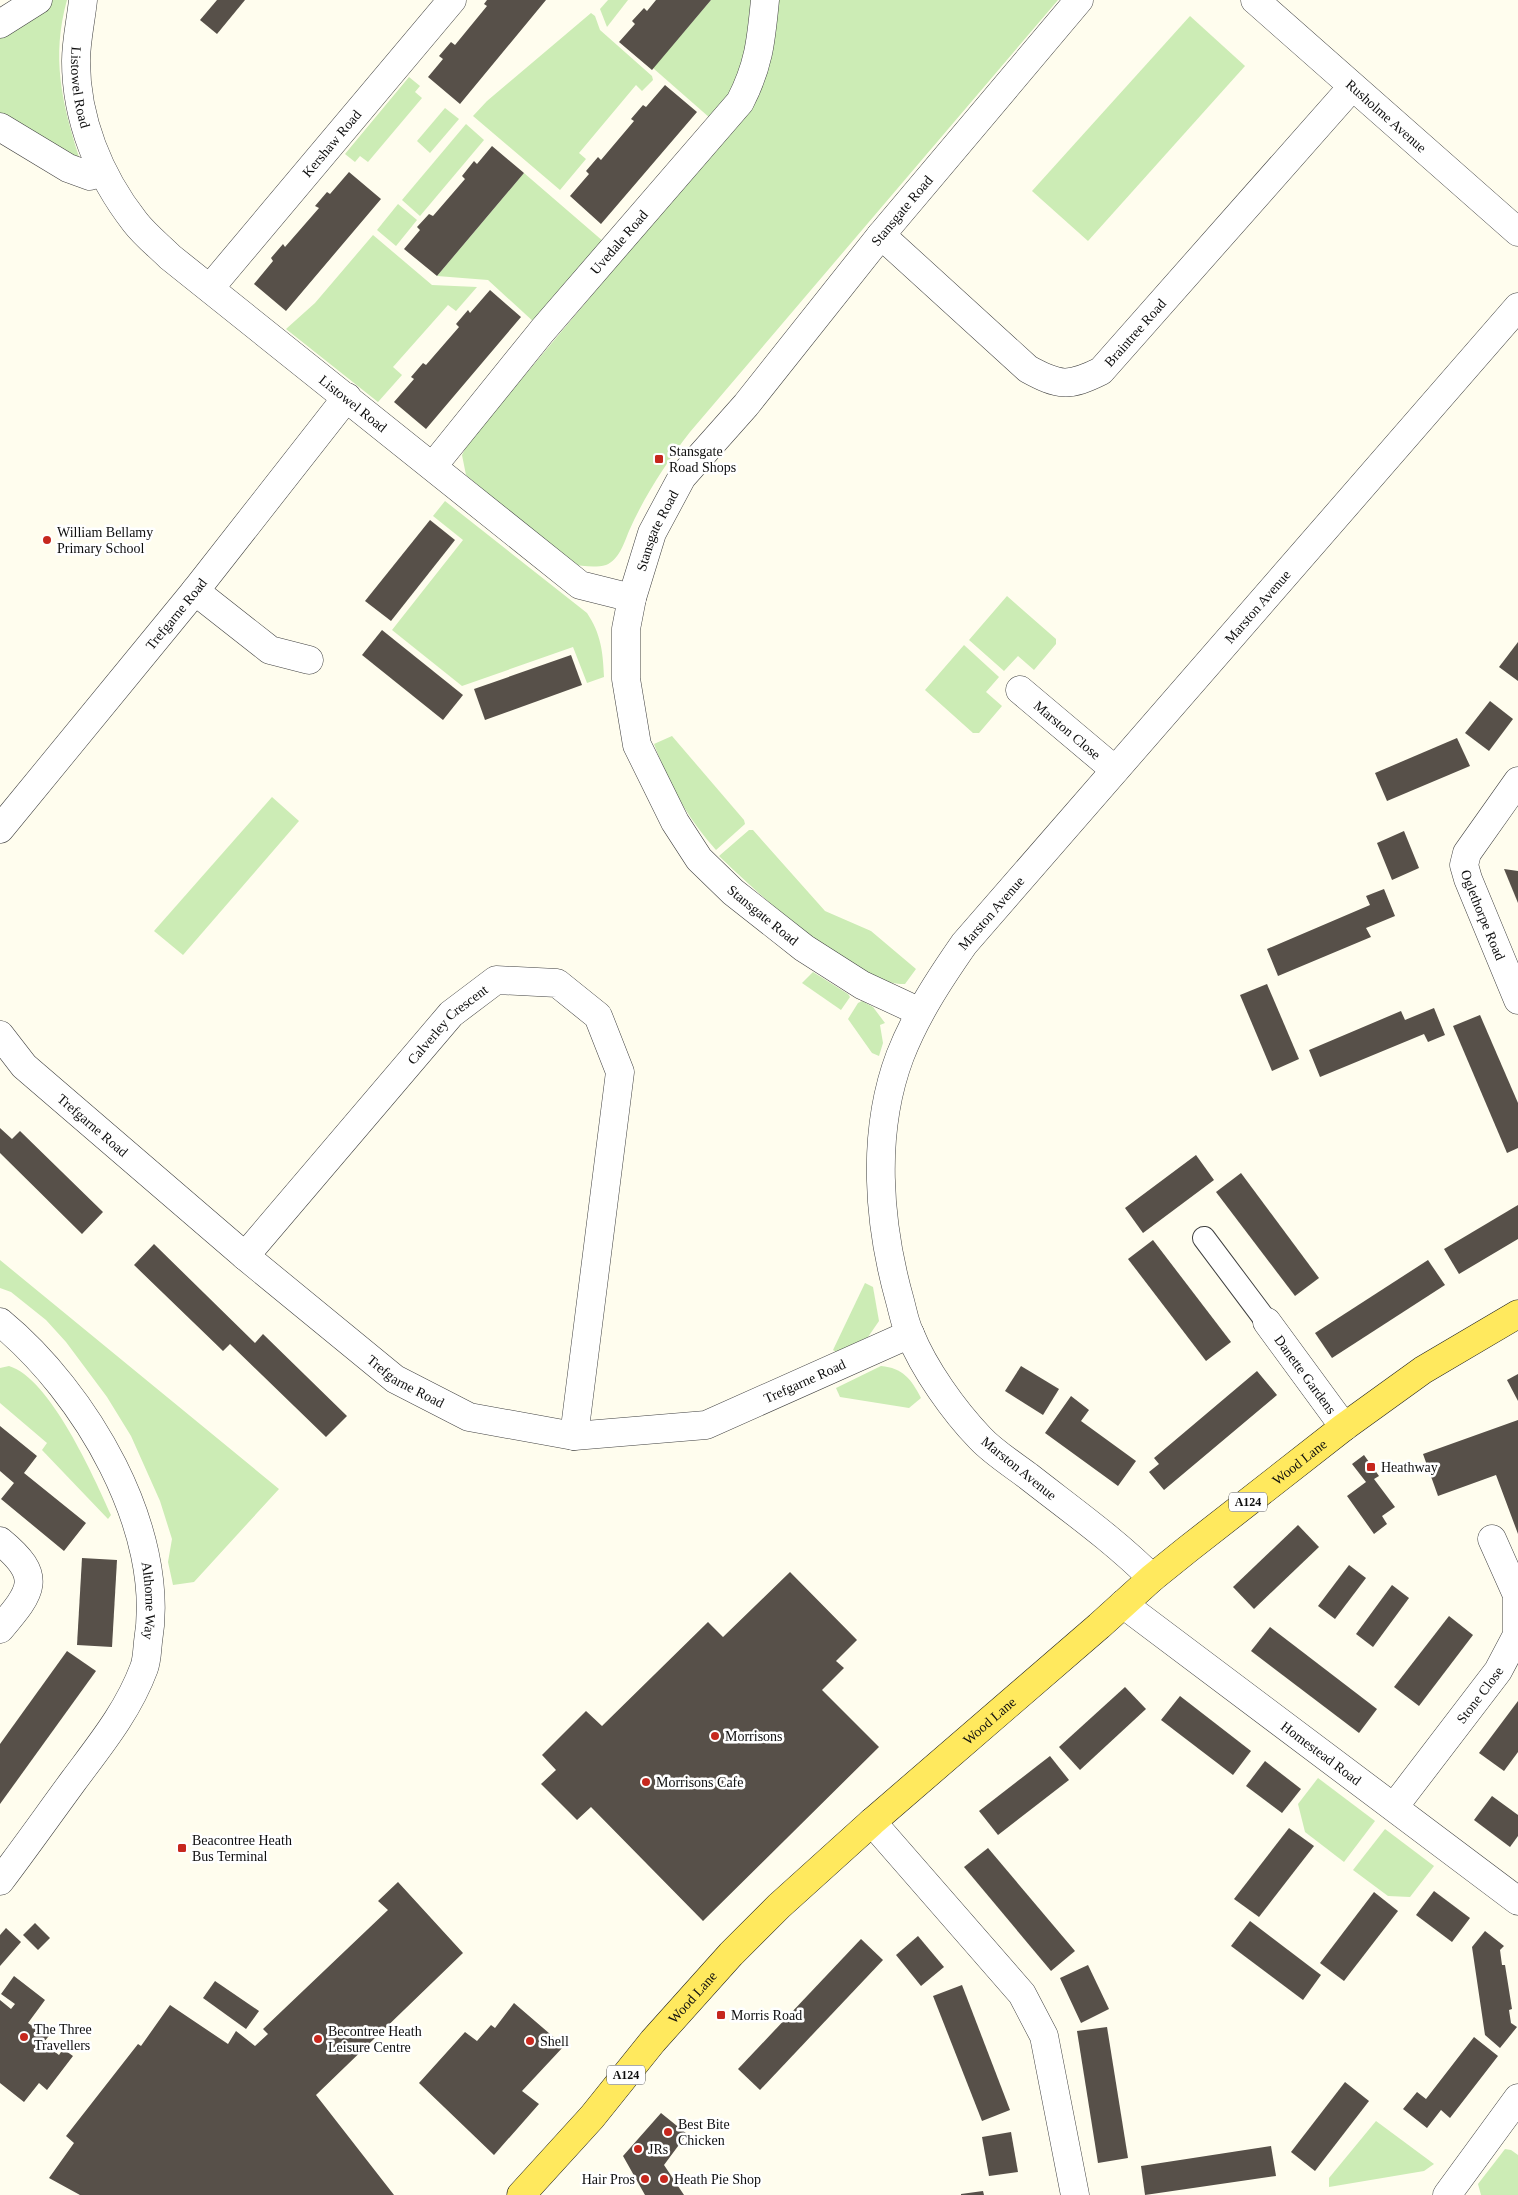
<svg xmlns="http://www.w3.org/2000/svg" width="1518" height="2195" font-family="Georgia,serif">
<style>
.green{fill:#ccecb5}
.building{fill:#575049}
.lines{fill:none;stroke-linecap:round;stroke-linejoin:round}
.pedestrian-casing{stroke:#414141;stroke-width:24}
.minor-casing{stroke:#414141;stroke-width:29}
.primary-casing{stroke:#1f1f1f;stroke-width:29}
.pedestrian{stroke:#fff;stroke-width:22}
.minor{stroke:#fff;stroke-width:28}
.primary{stroke:#ffe95e;stroke-width:28}
.poi-dot{fill:#c6271d;stroke:#fff;stroke-width:2}
.labels{text-anchor:middle;stroke-width:5;stroke-linejoin:round;paint-order:stroke}
.shield{fill:#fff;stroke:#565656;stroke-width:1}
.shield-label{font-size:12px;font-weight:bold;fill:#0e0e0e}
.street-label{font-size:14px;fill:#0e0e0e;stroke:#fff}
.poi-label{font-size:14px;fill:#0e0e0e;stroke:#fff;text-anchor:start}
</style>
<rect width="100%" height="100%" fill="#fffdee"/>
<g class="green">
<path d="M53 0H67C51 57 62 103 79 157L75 159 0 117V35Z"/>
<path d="M608 0H628L607 27 600 9Z"/>
<path d="M711 0H753L745 58 732 93 710 118 653 68Z"/>
<path d="M777 0H1058L690 432C666 463 645 495 629 531 624 543 619 560 606 565 595 568 582 566 571 564L466 475 462 455 468 443 759 96 772 55Z"/>
<path d="M591 13 595 16 600 30 652 76 653 80 642 91 636 85 579 153 586 159 560 190 473 116 487 101Z"/>
<path d="M1190 16 1245 66 1088 241 1032 191Z"/>
<path d="M409 77 420 86 415 92 422 98 368 162 360 156 355 162 345 154Z"/>
<path d="M445 108 459 119 430 153 417 141Z"/>
<path d="M466 124 484 140 420 216 402 200Z"/>
<path d="M524 173 604 242 535 323 488 280 437 276Z"/>
<path d="M398 204 417 220 396 246 377 230Z"/>
<path d="M373 235 432 285 477 287 456 311 448 305 393 367 402 375 378 402 286 329 315 303Z"/>
<path d="M445 501 587 613C601 634 603 652 604 677L587 683 573 647 462 686 392 630 463 540 433 516Z"/>
<path d="M1007 596 1056 639V644L1034 670 1018 656 1004 671 969 640Z"/>
<path d="M964 645 999 677 986 692 1002 706 979 733H973L925 690Z"/>
<path d="M672 736 744 820 745 824 716 850C687 818 669 784 654 744Z"/>
<path d="M272 797 299 821 183 955 154 931Z"/>
<path d="M749 830H753L825 911 871 931 916 969 905 984C857 986 754 890 719 856Z"/>
<path d="M813 972 848 994 850 997 841 1010 802 983Z"/>
<path d="M862 1001 873 1007 885 1023 880 1025 883 1043 879 1056 872 1053 848 1019 858 1003Z"/>
<path d="M0 1260 279 1489 194 1582 173 1585 168 1562 172 1539 160 1501 131 1436 107 1397 66 1342 46 1320 11 1292 0 1288Z"/>
<path d="M865 1283 873 1287 879 1321 868 1337 836 1352 833 1350Z"/>
<path d="M9 1366C50 1378 94 1477 111 1515L108 1519 42 1450 47 1443 0 1403V1368Z"/>
<path d="M881 1366C903 1368 911 1379 921 1398L909 1408 840 1397 836 1388Z"/>
<path d="M1318 1778 1375 1821 1344 1862 1305 1832 1298 1804Z"/>
<path d="M1385 1829 1434 1866 1410 1897 1388 1896 1353 1870Z"/>
<path d="M1376 2121 1434 2164 1424 2171 1329 2187V2178Z"/>
<path d="M1505 2149 1511 2150 1518 2155V2195H1481L1478 2184Z"/>
</g>
<g class="building">
<path d="M217 0H245L217 34 200 20Z"/>
<path d="M487 0H546L460 104 428 77 443 59 439 56 451 42 455 45 487 6 484 4Z"/>
<path d="M656 0H711L652 70 619 42 635 24 632 21 644 8 647 11Z"/>
<path d="M665 85 697 112 601 224 570 196 589 174 586 171 598 157 601 160 634 121 631 119 643 105 646 107Z"/>
<path d="M492 146 524 173 437 276 404 249 420 230 417 227 429 214 433 216 465 179 462 176 474 161 477 164Z"/>
<path d="M349 172 381 199 286 311 254 284 273 261 271 258 283 244 285 247 319 208 315 206 327 192 330 194Z"/>
<path d="M490 290 521 317 426 429 394 402 414 379 411 377 423 363 426 365 459 327 456 324 468 310 470 313Z"/>
<path d="M430 520 455 540 391 621 365 601Z"/>
<path d="M382 630 463 695 443 720 362 655Z"/>
<path d="M1518 642V681L1499 667Z"/>
<path d="M571 655 582 685 485 720 474 689Z"/>
<path d="M1490 701 1513 719 1489 751 1465 733Z"/>
<path d="M1457 738 1470 766 1387 801 1375 773Z"/>
<path d="M1404 831 1419 868 1392 880 1377 843Z"/>
<path d="M1504 869 1518 871V903Z"/>
<path d="M1384 889 1395 916 1366 928 1371 937 1278 976 1267 949 1370 905 1366 896Z"/>
<path d="M1267 984 1299 1059 1272 1071 1240 995Z"/>
<path d="M1434 1008 1445 1035 1428 1042 1424 1034 1320 1077 1309 1050 1401 1011 1405 1020Z"/>
<path d="M1480 1015 1518 1103V1148L1507 1153 1453 1026Z"/>
<path d="M0 1128 12 1139 20 1131 103 1212 82 1234 0 1153Z"/>
<path d="M1196 1155 1214 1180 1143 1233 1125 1208Z"/>
<path d="M1241 1173 1319 1278 1295 1296 1216 1192Z"/>
<path d="M1518 1205V1239L1459 1274 1444 1249Z"/>
<path d="M1153 1240 1231 1342 1206 1361 1128 1259Z"/>
<path d="M154 1244 255 1343 263 1334 347 1416 326 1437 230 1344 223 1351 134 1265Z"/>
<path d="M1428 1260 1445 1285 1332 1358 1315 1333Z"/>
<path d="M1021 1366 1059 1389 1043 1415 1005 1391Z"/>
<path d="M1257 1371 1277 1395 1164 1490 1149 1472 1159 1464 1154 1458Z"/>
<path d="M1518 1374V1401L1507 1380Z"/>
<path d="M1071 1396 1089 1410 1081 1421 1136 1461 1118 1486 1045 1433Z"/>
<path d="M1518 1420V1534L1496 1475 1438 1496 1423 1454Z"/>
<path d="M0 1426 37 1456 24 1473 86 1523 64 1551 1 1499 14 1483 0 1471Z"/>
<path d="M1364 1455 1379 1476 1374 1479 1395 1507 1382 1516 1387 1524 1374 1534 1347 1496 1366 1482 1352 1464Z"/>
<path d="M1298 1525 1319 1547 1254 1609 1233 1587Z"/>
<path d="M82 1558 117 1560 112 1647 77 1645Z"/>
<path d="M1349 1565 1366 1578 1335 1619 1318 1606Z"/>
<path d="M790 1572 857 1640 836 1661 844 1668 822 1690 879 1747 703 1921 591 1807 577 1820 541 1784 556 1770 542 1755 586 1711 602 1726 708 1622 723 1637Z"/>
<path d="M1392 1585 1409 1598 1373 1647 1356 1634Z"/>
<path d="M1449 1616 1473 1635 1419 1706 1394 1687Z"/>
<path d="M1270 1627 1377 1709 1359 1733 1251 1651Z"/>
<path d="M67 1651 96 1671 0 1804V1744Z"/>
<path d="M1125 1687 1146 1709 1080 1770 1059 1747Z"/>
<path d="M1180 1696 1251 1751 1233 1775 1161 1720Z"/>
<path d="M1518 1701V1752L1504 1771 1479 1753Z"/>
<path d="M1050 1756 1069 1780 998 1835 979 1811Z"/>
<path d="M1265 1761 1301 1789 1282 1813 1246 1786Z"/>
<path d="M1492 1796 1518 1815V1836L1510 1847 1474 1820Z"/>
<path d="M1289 1828 1314 1846 1259 1917 1234 1899Z"/>
<path d="M988 1848 1075 1951 1051 1971 964 1867Z"/>
<path d="M398 1882 463 1953 316 2095 394 2195H80L49 2178 74 2143 66 2136 138 2044 141 2046 170 2005 228 2044 236 2031 255 2046 268 2034 263 2029 388 1910 378 1901Z"/>
<path d="M1434 1891 1470 1918 1452 1942 1416 1915Z"/>
<path d="M1374 1892 1398 1911 1344 1981 1320 1963Z"/>
<path d="M1250 1921 1321 1975 1303 2000 1231 1946Z"/>
<path d="M35 1923 50 1938 38 1950 23 1935Z"/>
<path d="M6 1928 21 1942 0 1966V1935Z"/>
<path d="M1485 1931 1504 1946 1500 1950 1502 1965H1505L1512 2009 1509 2010 1511 2023 1517 2027 1500 2048 1485 2035 1472 1947Z"/>
<path d="M918 1936 944 1967 921 1986 896 1955Z"/>
<path d="M861 1939 883 1960 760 2090 738 2069Z"/>
<path d="M1088 1965 1109 2009 1081 2023 1060 1978Z"/>
<path d="M14 1976 45 2000 28 2023 37 2029 42 2022 53 2031 43 2043 59 2055 63 2049 73 2056 47 2090 39 2083 24 2102 0 2083V2000L11 2009 15 2004 1 1994Z"/>
<path d="M215 1981 259 2011 246 2029 203 1998Z"/>
<path d="M962 1985 1010 2110 982 2121 933 1996Z"/>
<path d="M514 2003 564 2046 522 2091 539 2104 494 2155 419 2083 465 2032 477 2041 491 2025 495 2028Z"/>
<path d="M1107 2027 1128 2158 1098 2163 1077 2031Z"/>
<path d="M1474 2037 1498 2056 1450 2118 1441 2110 1427 2128 1403 2109 1417 2092 1426 2099Z"/>
<path d="M1345 2082 1369 2101 1315 2171 1291 2152Z"/>
<path d="M661 2113 687 2134 664 2165 684 2195H645L623 2156Z"/>
<path d="M1011 2132 1018 2172 989 2176 982 2137Z"/>
<path d="M1271 2146 1276 2176 1145 2195 1141 2166Z"/>
<path d="M983 2191 984 2195H961V2194Z"/>
</g>
<g class="lines">
<g class="pedestrian-casing">
<path id="pedestrian" d="M1204 1238 1267 1322"/>
</g>
<g class="minor-casing">
<g id="minor">
<path id="s1" d="M83 0C81 20 76 41 76 61 76 119 99 176 135 222 145 235 159 246 170 257L580 585 632 598"/>
<path id="s2" d="M1255 0 1518 232"/>
<path d="M0 24 38 0"/>
<path d="M0 127 68 168 90 176 102 172"/>
<path id="s3" d="M881 235 1028 369C1059 386 1069 387 1101 371L1352 87"/>
<path id="s4" d="M210 288 452 0"/>
<path id="s5" d="M433 466 542 331 740 102C759 65 761 41 765 0"/>
<path d="M195 591 270 650 309 660"/>
<path id="s6" d="M1020 690 1115 770"/>
<path id="s7" d="M1518 781 1467 853 1464 865 1468 879 1518 1000"/>
<path id="s8" d="M0 829 195 591 347 397"/>
<path id="s9" d="M920 1012 862 985 804 948 733 892 699 859 675 822 637 745 626 679V629L632 598 652 533 682 477 746 405 881 235 1079 0"/>
<path id="s10" d="M0 1035 24 1066 245 1256 395 1379 469 1417 574 1436 706 1425 910 1334"/>
<path id="s11" d="M245 1256 451 1014 496 980 557 983 598 1016 620 1072 574 1436"/>
<path id="s12" d="M0 1322C85 1392 167 1529 148 1642 147 1651 147 1660 144 1668 128 1711 100 1745 74 1780 49 1814 25 1848 0 1881"/>
<path id="s13" d="M1267 1322 1344 1427"/>
<path d="M0 1541C44 1577 32 1591 0 1629"/>
<path id="s14" d="M1152 1578C1114 1540 1070 1509 1028 1476 1012 1464 993 1452 980 1438 954 1411 924 1369 910 1334 905 1324 903 1312 900 1301 878 1223 871 1133 900 1056 916 1015 939 980 964 944L1518 307"/>
<path id="s15" d="M1123 1604 1518 1901"/>
<path id="s16" d="M1394 1807 1498 1671 1517 1635V1595L1492 1539"/>
<path d="M872 1822 1022 1994 1044 2036 1075 2195"/>
<path d="M1447 2195 1518 2098"/>
</g>
</g>
<g class="primary-casing">
<g id="primary">
<path id="s17" d="M521 2195 592 2117 653 2041 731 1954 779 1906 872 1822 1099 1626 1152 1578 1188 1549 1344 1427 1423 1370 1518 1314"/>
</g>
</g>
<use href="#pedestrian" class="pedestrian"/>
<use href="#minor" class="minor"/>
<use href="#primary" class="primary"/>
</g>
<g class="poi-dot">
<rect x="654" y="454" width="10" height="10" rx="2.5"/>
<circle cx="47" cy="540" r="5"/>
<rect x="1366" y="1462" width="10" height="10" rx="2.5"/>
<circle cx="715" cy="1736" r="5"/>
<circle cx="646" cy="1782" r="5"/>
<rect x="177" y="1843" width="10" height="10" rx="2.5"/>
<rect x="716" y="2010" width="10" height="10" rx="2.5"/>
<circle cx="24" cy="2037" r="5"/>
<circle cx="318" cy="2039" r="5"/>
<circle cx="530" cy="2041" r="5"/>
<circle cx="668" cy="2132" r="5"/>
<circle cx="638" cy="2149" r="5"/>
<circle cx="645" cy="2179" r="5"/>
<circle cx="664" cy="2179" r="5"/>
</g>
<g class="labels">
<g class="shield">
<rect x="1229" y="1492.5" width="38" height="19" rx="4"/>
<rect x="607" y="2065.5" width="38" height="19" rx="4"/>
</g>
<g class="shield-label">
<text x="1248" y="1506">A124</text>
<text x="626" y="2079">A124</text>
</g>
<g class="street-label">
<text dy="5" stroke="none"><textPath href="#s1" startOffset="88">Listowel Road</textPath></text>
<text dy="5" stroke="none"><textPath href="#s2" startOffset="175">Rusholme Avenue</textPath></text>
<text dy="5" stroke="none"><textPath href="#s4" startOffset="189">Kershaw Road</textPath></text>
<text dy="5" stroke="none"><textPath href="#s9" startOffset="1026">Stansgate Road</textPath></text>
<text dy="5" stroke="none"><textPath href="#s5" startOffset="291">Uvedale Road</textPath></text>
<text dy="5" stroke="none"><textPath href="#s3" startOffset="328">Braintree Road</textPath></text>
<text dy="5" stroke="none"><textPath href="#s1" startOffset="520">Listowel Road</textPath></text>
<text dy="5" stroke="none"><textPath href="#s9" startOffset="621">Stansgate Road</textPath></text>
<text dy="5" stroke="none"><textPath href="#s14" startOffset="1208">Marston Avenue</textPath></text>
<text dy="5" stroke="none"><textPath href="#s8" startOffset="278">Trefgarne Road</textPath></text>
<text dy="5" stroke="none"><textPath href="#s6" startOffset="62">Marston Close</textPath></text>
<text dy="5" stroke="none"><textPath href="#s14" startOffset="802">Marston Avenue</textPath></text>
<text dy="5" stroke="none"><textPath href="#s7" startOffset="154">Oglethorpe Road</textPath></text>
<text transform="translate(763 915) rotate(39)" y="5">Stansgate Road</text>
<text dy="5" stroke="none"><textPath href="#s11" startOffset="308">Calverley Crescent</textPath></text>
<text dy="5" stroke="none"><textPath href="#s10" startOffset="130">Trefgarne Road</textPath></text>
<text dy="5" stroke="none"><textPath href="#s13" startOffset="65">Danette Gardens</textPath></text>
<text dy="5" stroke="none"><textPath href="#s10" startOffset="535">Trefgarne Road</textPath></text>
<text dy="5" stroke="none"><textPath href="#s10" startOffset="955">Trefgarne Road</textPath></text>
<text dy="5" stroke="none"><textPath href="#s17" startOffset="1072">Wood Lane</textPath></text>
<text transform="translate(1019 1468) rotate(39)" y="5">Marston Avenue</text>
<text dy="5" stroke="none"><textPath href="#s12" startOffset="325">Althorne Way</textPath></text>
<text dy="5" stroke="none"><textPath href="#s16" startOffset="141">Stone Close</textPath></text>
<text dy="5" stroke="none"><textPath href="#s17" startOffset="668">Wood Lane</textPath></text>
<text dy="5" stroke="none"><textPath href="#s15" startOffset="248">Homestead Road</textPath></text>
<text dy="5" stroke="none"><textPath href="#s17" startOffset="262">Wood Lane</textPath></text>
</g>
<g class="poi-label">
<text x="669" y="456">Stansgate<tspan x="669" dy="16">Road Shops</tspan></text>
<text x="57" y="537">William Bellamy<tspan x="57" dy="16">Primary School</tspan></text>
<text x="1381" y="1472">Heathway</text>
<text x="725" y="1741">Morrisons</text>
<text x="656" y="1787">Morrisons Cafe</text>
<text x="192" y="1845">Beacontree Heath<tspan x="192" dy="16">Bus Terminal</tspan></text>
<text x="731" y="2020">Morris Road</text>
<text x="34" y="2034">The Three<tspan x="34" dy="16">Travellers</tspan></text>
<text x="328" y="2036">Becontree Heath<tspan x="328" dy="16">Leisure Centre</tspan></text>
<text x="540" y="2046">Shell</text>
<text x="678" y="2129">Best Bite<tspan x="678" dy="16">Chicken</tspan></text>
<text x="648" y="2154">JRs</text>
<text x="635" y="2184" text-anchor="end">Hair Pros</text>
<text x="674" y="2184">Heath Pie Shop</text>
</g>
</g>
</svg>
